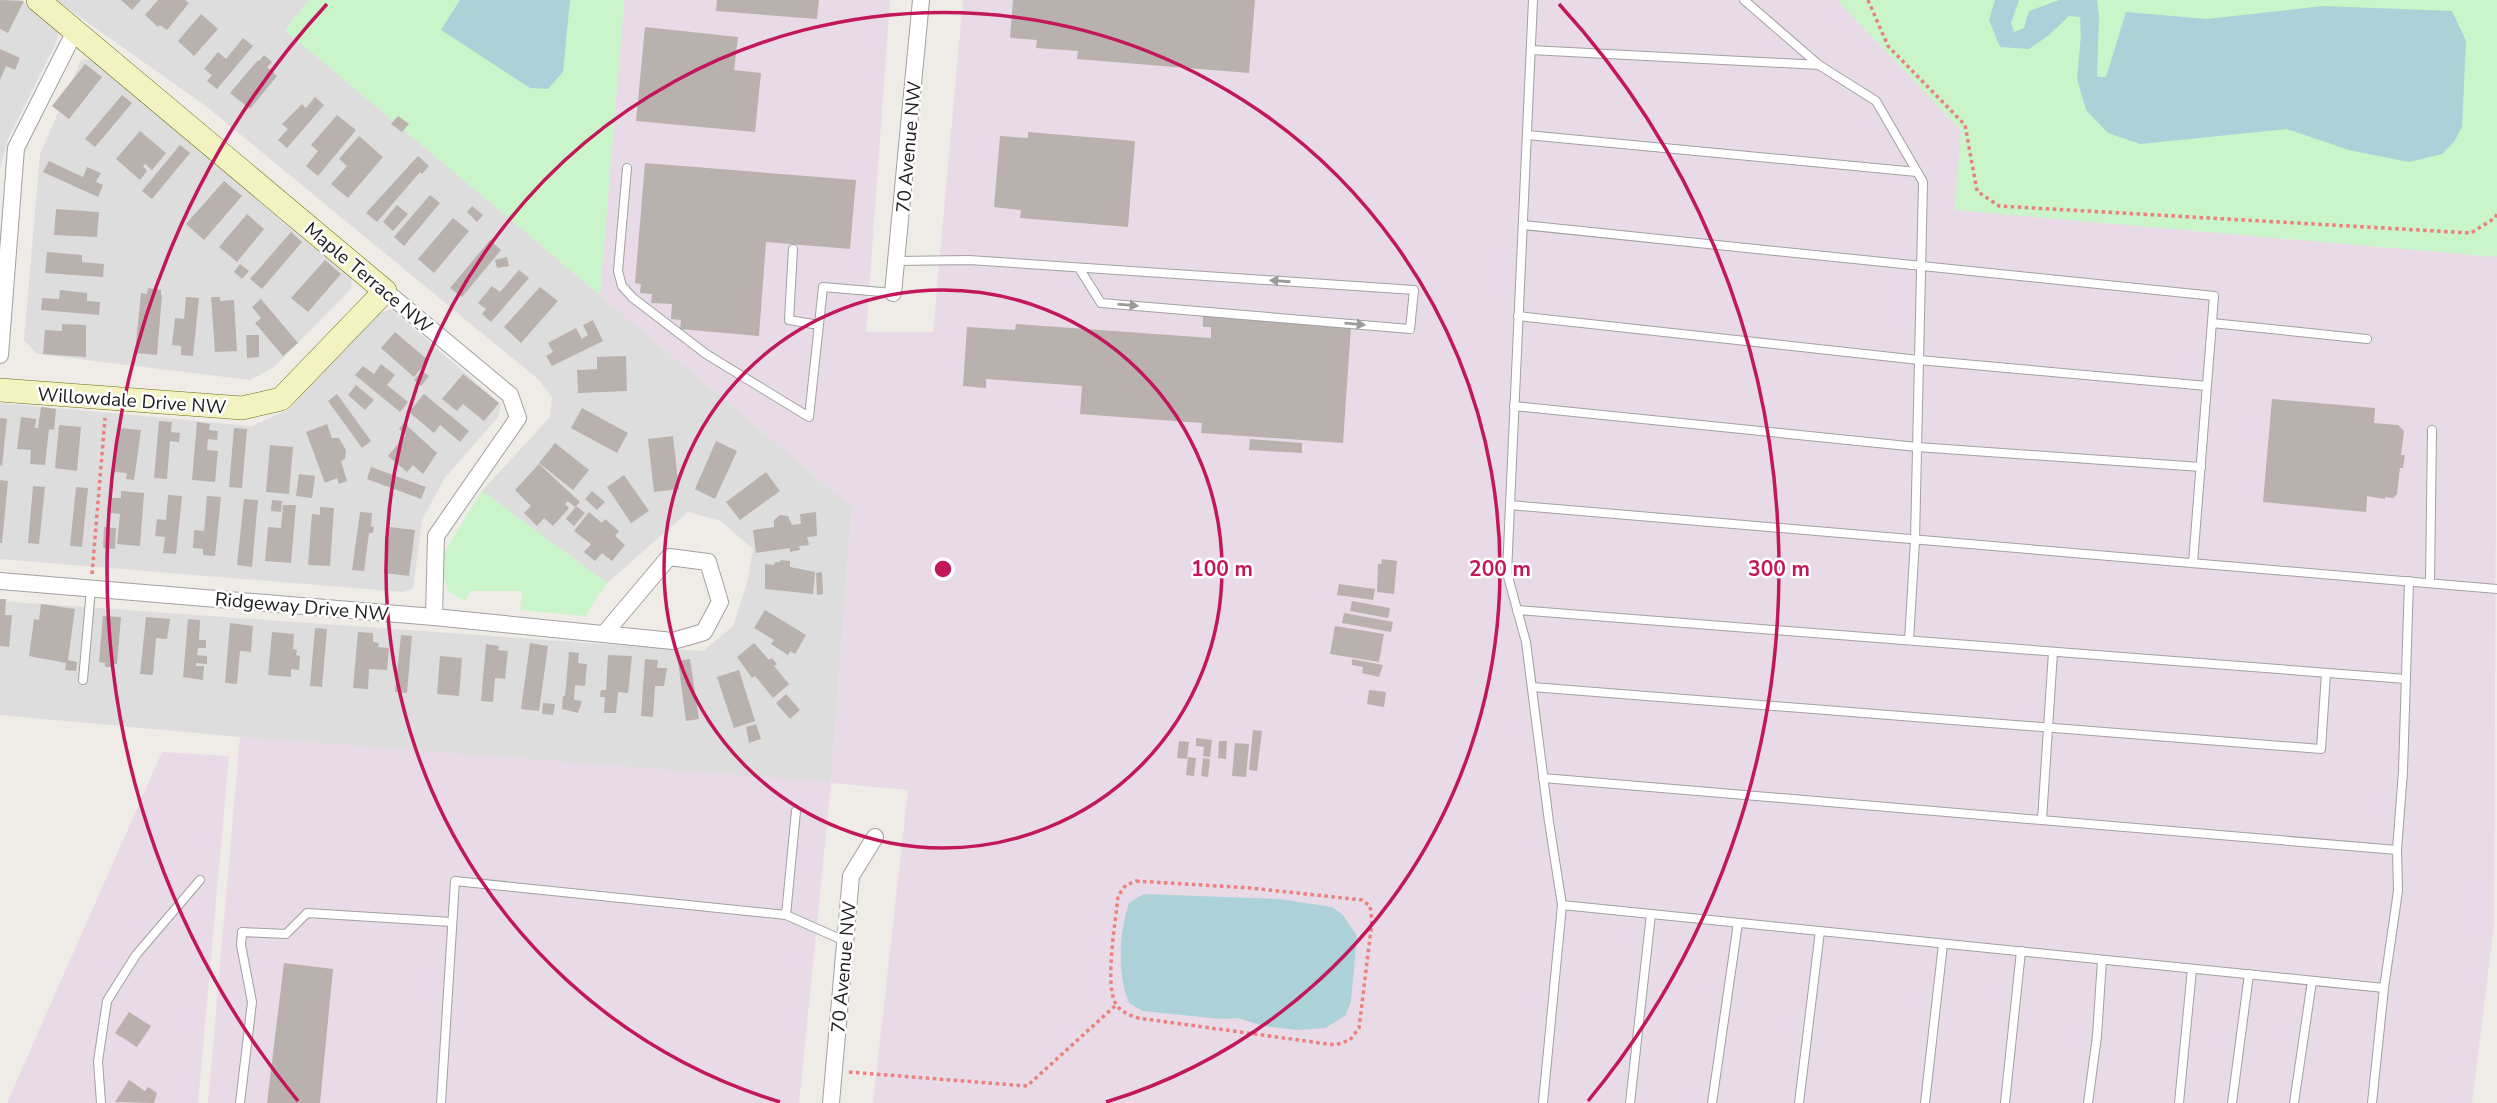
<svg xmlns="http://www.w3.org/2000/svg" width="2497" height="1103" font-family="'Nunito Sans',sans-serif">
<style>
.residential{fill:#dedddd}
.industrial{fill:#e8dae6}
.park{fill:#caf4ca}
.water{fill:#add1d8}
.building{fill:#b9b1ad}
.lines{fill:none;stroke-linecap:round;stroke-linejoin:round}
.lane-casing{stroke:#a1a1a1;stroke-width:10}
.street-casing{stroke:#a1a1a1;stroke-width:18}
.secondary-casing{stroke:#6a6d11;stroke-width:24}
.path{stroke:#ec807c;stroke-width:3.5;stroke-dasharray:3.5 3.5;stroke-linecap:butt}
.lane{stroke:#fff;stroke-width:8}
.street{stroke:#fff;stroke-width:16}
.secondary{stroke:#f3f3c2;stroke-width:23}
.oneway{fill:#9b9b9b}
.ring{fill:none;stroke:#c2185b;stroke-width:3.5}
.labels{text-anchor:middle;stroke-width:5;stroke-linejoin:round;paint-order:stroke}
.street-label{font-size:19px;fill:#202020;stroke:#fff}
.centre{fill:#c2185b;stroke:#fff;stroke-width:3.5}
.ring-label{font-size:21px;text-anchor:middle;font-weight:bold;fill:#c2185b;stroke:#fff;stroke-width:5;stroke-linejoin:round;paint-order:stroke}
</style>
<rect width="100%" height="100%" fill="#efece7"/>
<g class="residential">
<path d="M0 0H21L59 31 56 43 8 139 0 168Z"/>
<path d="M56 0H309L285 30 852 507 831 783 240 737 0 715V601L703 651 733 626 747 583 753 549 721 521 688 512 607 583 482 491 550 417 552 397 539 380 207 107Z"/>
<path d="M98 59 352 272 351 289 274 367 250 380 37 354 24 340 40 154 81 60Z"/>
<path d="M391 309 501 404 498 417 444 479 422 520 413 589 403 592 0 559V403L252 426 288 410 372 316Z"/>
</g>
<g class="industrial">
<path d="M624 0H890L866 332H933L963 0H1837L1961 130 1955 210 2497 257 2494 925 2472 1103H873L908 790 831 783 799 1103H208L240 737 831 782 852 507 600 295Z"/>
<path d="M162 752 229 756 198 1103H7Z"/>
</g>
<g class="park">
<path d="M309 0H624L600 295 285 30Z"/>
<path d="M1837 0H2497V257L1955 210 1961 130Z"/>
<path d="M482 491 607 583 585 616 520 610 522 591H471L465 601 448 591 443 573 442 556Z"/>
</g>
<g class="water">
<path d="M460 0H570L563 72 548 89 530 88 441 30Z"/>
<path d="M1995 0H2019L2011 23 2014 32 2024 28 2029 11 2059 0H2097L2099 16 2097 77H2106L2126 12 2207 19 2323 6 2452 11 2466 41 2462 127 2454 142 2442 154 2409 162 2349 150 2287 129 2140 144 2108 133 2086 110 2077 79 2081 35 2080 17 2069 16 2049 35 2029 49 2000 47 1989 20Z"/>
<path d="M1144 894 1279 899 1332 907 1343 915 1357 936 1351 1001 1345 1016 1325 1028 1297 1030 1264 1026 1237 1018 1221 1019 1143 1011 1129 1003C1117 973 1119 933 1129 903Z"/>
</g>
<g class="building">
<path d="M0 0 24 1 8 33 0 29Z"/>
<path d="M121 0H141L132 10Z"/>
<path d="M158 0H185L189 3 167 30 160 25 158 27 145 15Z"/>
<path d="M717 0H819L817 19 716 11Z"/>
<path d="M1013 0H1255L1249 73 1077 59 1078 51 1036 48 1037 40 1010 38Z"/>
<path d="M201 14 218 29 194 56 178 41Z"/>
<path d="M645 27 738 37 734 70 761 73 755 132 636 121Z"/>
<path d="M243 38 253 46 217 89 207 81 212 75 204 69 218 52 226 59Z"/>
<path d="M0 49 20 58 15 70 6 66 0 80Z"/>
<path d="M264 55 272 62 267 67 277 76 250 109 230 93 258 60 259 61Z"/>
<path d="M85 64 102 77 69 119 52 106Z"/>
<path d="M122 95 132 103 95 147 85 139Z"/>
<path d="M315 97 324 105 287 148 278 140 288 129 282 124 302 104 306 108Z"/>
<path d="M337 115 356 130 318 176 306 166 318 151 311 145Z"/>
<path d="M398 116 409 124 402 132 391 124Z"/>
<path d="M140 131 166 153 152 170 145 164 143 166 147 171 140 180 116 159Z"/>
<path d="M1028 132 1135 141 1128 227 1020 218 1021 210 994 207 1000 136 1028 138Z"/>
<path d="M359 136 383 157 348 198 331 184 347 166 339 159Z"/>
<path d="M180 145 190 153 152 199 142 191Z"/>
<path d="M418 156 429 166 422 174 420 172 377 222 366 213Z"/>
<path d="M49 161 83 177 87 167 101 173 96 182 103 185 98 197 43 172Z"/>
<path d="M645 163 856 180 850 249 766 242 759 336 680 329 681 320 671 319 672 304 651 303 652 294 640 293 641 284 635 283Z"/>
<path d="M224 181 242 196 204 240 186 224Z"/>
<path d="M430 195 440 203 404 246 394 237Z"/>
<path d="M397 205 408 214 393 231 383 222Z"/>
<path d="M472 206 483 215 477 222 467 212Z"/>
<path d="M56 209 99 212 97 237 54 235Z"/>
<path d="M247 214 264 229 237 262 219 247Z"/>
<path d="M453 218 469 231 434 273 418 259Z"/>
<path d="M291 232 302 242 262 289 250 279Z"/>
<path d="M490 240 501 250 462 297 450 288Z"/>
<path d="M47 252 82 255V262L104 264 103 277 45 273Z"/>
<path d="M507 257 509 266 497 268 495 260Z"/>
<path d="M325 260 341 274 308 312 291 298Z"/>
<path d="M240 264 249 271 242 279 234 272Z"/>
<path d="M519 270 529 278 491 322 482 314 486 309 478 303 492 286 500 292Z"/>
<path d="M540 287 558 301 521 343 504 327Z"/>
<path d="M148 288 161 290V295H162L157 355 135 353 141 293 147 294Z"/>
<path d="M60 290 87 293V301L100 302 99 315 41 310 42 298 59 299Z"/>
<path d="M186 297 199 298 193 356 181 355V346L172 345 175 318 184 319Z"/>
<path d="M211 297H220V301L234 300 237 351 215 352Z"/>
<path d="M261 299 298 343 283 356 255 323 261 318 252 307Z"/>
<path d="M1203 316 1351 326 1343 443 1201 433 1202 423 1080 414 1082 386 986 379V388L963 386 967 327 1015 330 1016 324 1211 338V327H1203Z"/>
<path d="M593 320 603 341 552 366 546 356 553 352 548 343 576 328 582 339 588 335 583 325Z"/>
<path d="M62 324 86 325V357L43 354 45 330 62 331Z"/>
<path d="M395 332 428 360 414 377 381 348Z"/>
<path d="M246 335H259V357L247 358Z"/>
<path d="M626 356 627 391 578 393 577 370 597 369V357Z"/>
<path d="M381 364 395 375 387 385 408 402 400 412 355 375 363 366 374 374Z"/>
<path d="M422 371 429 376 421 386 414 380Z"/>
<path d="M463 374 499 403 484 421 463 404 457 411 442 399Z"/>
<path d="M356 385 374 400 365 410 348 395Z"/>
<path d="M337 394 371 441 362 448 328 401Z"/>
<path d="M424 394 469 431 460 442 440 425 434 433 409 412Z"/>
<path d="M2272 399 2375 408 2374 423 2398 425 2404 431 2401 455H2405L2403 468H2400L2397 494 2393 498 2385 497V499L2367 496 2366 512 2263 502Z"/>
<path d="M41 407 56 409 54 430 49 429 45 465 30 464 31 450 17 449 21 417 36 419 35 428H38Z"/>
<path d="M582 408 628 433 617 453 571 428Z"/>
<path d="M0 418 7 419 2 466 0 465Z"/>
<path d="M159 421 172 422 171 432 180 433 179 442 170 441 167 479 154 478Z"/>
<path d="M197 422 210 424 209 430 218 431 217 440 208 439 207 450 218 451 215 482 192 480Z"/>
<path d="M404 423 437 453 423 474 413 465 407 472 388 456 406 435 399 429Z"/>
<path d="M327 424 332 438H339L346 450 345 459 341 461 347 481 339 484 337 478 325 483 306 432Z"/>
<path d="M59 425 81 427 77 471 55 468Z"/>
<path d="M118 428 141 430 134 480 126 479 127 473 114 472Z"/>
<path d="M234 428 247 429 242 488 229 487Z"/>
<path d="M673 436 679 489 654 492 648 439Z"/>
<path d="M1250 439 1302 443V453L1249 450Z"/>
<path d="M716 441 737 451 715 499 695 489Z"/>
<path d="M555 443 589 470 573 490 539 463Z"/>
<path d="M270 445 293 447 289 494 266 492Z"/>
<path d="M539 464 580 502 575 507 568 501 565 504 569 508 553 526 544 518 537 526 524 513 531 506 515 490Z"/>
<path d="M371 467 426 487 421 499 367 479Z"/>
<path d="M766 472 780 491 740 520 726 502Z"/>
<path d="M299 474 315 476 312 498 296 496Z"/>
<path d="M624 475 649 511 631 523 607 487Z"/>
<path d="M0 480 8 481 2 543H0Z"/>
<path d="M33 486 45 487 39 544 28 543Z"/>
<path d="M76 487 88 488 82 547 70 546Z"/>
<path d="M121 491 144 493 140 546 117 544 120 514 111 513 112 498H121Z"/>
<path d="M592 491 605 502 597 510 585 499Z"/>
<path d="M168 495 182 496 176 554 163 553 165 537 155 536 157 519 166 520Z"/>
<path d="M207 496 221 497 215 556 203 555V549L193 548 194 530 204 531Z"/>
<path d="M244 499 258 500 252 567 237 565Z"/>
<path d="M272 500 282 501 281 512 271 511Z"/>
<path d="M283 505H296L291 563 265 561 268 527 281 528Z"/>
<path d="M576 506 585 513 574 526 566 519Z"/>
<path d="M320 507 334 508 330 566 308 565 312 514 320 515Z"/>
<path d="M360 512 372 513 371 526 374 527 373 533H369L364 571 352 570Z"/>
<path d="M589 512 602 523 605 519 619 531 615 536 625 545 612 561 602 553 595 561 584 552 591 544 574 531Z"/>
<path d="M816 512 817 536 807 537 809 545 799 546 800 550 790 552V548L756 553 753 530 774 527V520L780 515 788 516 792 525 801 524 800 514Z"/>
<path d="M104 527 116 528 115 549 103 548Z"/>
<path d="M390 527 415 530 409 576 384 573Z"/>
<path d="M1382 559 1397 561 1394 594 1377 592 1378 564H1381Z"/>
<path d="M781 560 790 561V567L815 572 813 594 765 589V564L774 565 775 562H780Z"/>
<path d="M822 572 823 594 817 595 816 573Z"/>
<path d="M1339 584 1375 589 1373 600 1337 595Z"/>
<path d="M0 599H6L5 615H12L9 647 0 646Z"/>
<path d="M1352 601 1390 608 1388 618 1350 611Z"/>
<path d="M41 604 75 609 68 660 77 662 76 671 65 670 66 663 29 656 34 619 39 620Z"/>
<path d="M765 610 806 635 795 654 790 651 788 655 771 644 774 640 754 628Z"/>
<path d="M1344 613 1393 622 1391 632 1342 623Z"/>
<path d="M103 616 121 617 117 664H114V667H105V663L99 662Z"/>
<path d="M146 617 170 619 167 639 156 638 153 675 140 674Z"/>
<path d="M188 619 200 620 199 640H206V648H198L197 655 207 656V664L196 663V666H204L203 680 183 677Z"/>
<path d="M230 623 253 626 251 652 240 651 237 684 225 683Z"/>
<path d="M1335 626 1384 634 1379 662 1330 654Z"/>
<path d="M315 628 327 629 322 687 310 686Z"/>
<path d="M272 632 294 634 293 649 297 650 296 655 300 656 299 670 291 669V677L268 675Z"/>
<path d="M358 632 373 633V642L379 643 378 647 389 648 387 670 369 669 368 689 353 688Z"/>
<path d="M401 635 412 636 407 693 395 692Z"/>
<path d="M530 643 548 646 539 711 521 709Z"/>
<path d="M754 643 769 660 772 658 777 664 774 666 789 684 773 698 755 676 752 678 737 657Z"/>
<path d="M486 644 499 646 498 650 508 651 505 679 495 678 493 702 481 701Z"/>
<path d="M569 652 579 653 578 663 587 664 585 686 575 685 574 700 582 701 578 713 562 709 563 696H565Z"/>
<path d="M608 655 632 656 628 693 618 692 616 713H604L605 697H600L601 690H606Z"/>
<path d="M440 656 462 658 459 696 437 694Z"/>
<path d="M645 659 658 660 657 668H667L664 686H655L653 717 641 716Z"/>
<path d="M690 659 699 719 686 721 678 661Z"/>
<path d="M1352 659 1383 665 1379 677 1362 673 1363 667 1352 665Z"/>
<path d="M739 670 755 721 734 728 717 677Z"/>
<path d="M1369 690 1386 692 1384 707 1367 704Z"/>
<path d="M786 694 800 710 790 719 776 703Z"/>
<path d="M543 703 555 704 553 715 542 714Z"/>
<path d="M756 724 761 739 749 743 746 727Z"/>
<path d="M1253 730 1262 731 1257 771 1249 770Z"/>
<path d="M1196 738 1212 740 1210 757 1203 756 1204 747 1196 746Z"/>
<path d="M1179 741 1189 742 1187 759 1177 758Z"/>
<path d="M1219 741H1227L1226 759 1218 758Z"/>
<path d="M1235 743 1249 744 1246 777 1232 776Z"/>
<path d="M1188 757 1196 758 1194 776 1186 775Z"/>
<path d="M1203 758 1210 759 1208 777 1201 776Z"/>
<path d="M284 963 333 969 320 1103H267Z"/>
<path d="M129 1012 151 1026 137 1047 115 1033Z"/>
<path d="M129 1080 145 1091 148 1087 157 1093 154 1103 115 1102Z"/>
</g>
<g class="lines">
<g class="lane-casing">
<g id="lane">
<path d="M1533 0 1510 505 2497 589"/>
<path d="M1744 0 1819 65 1876 101 1923 182 1915 540 1909 640"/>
<path d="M1531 50 1819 65"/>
<path d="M1527 135 1917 172"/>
<path d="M627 168 618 271 622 286 633 298 706 354 809 417 823 287 893 293"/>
<path d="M1523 225 2214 296 2193 563"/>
<path d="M793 249 789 320 819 325"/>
<path d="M897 261 969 260 1414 290 1410 329 1101 303 1079 268"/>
<path d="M1518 316 1919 360 2207 386"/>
<path d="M2212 323 2367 339"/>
<path d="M1514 406 1917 447 2201 467"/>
<path d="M1510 505 1507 573 1526 642 1549 822 1562 905 2384 988 2398 891 2397 850 2403 771 2409 581"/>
<path d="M2430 583 2432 430"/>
<path d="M1517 610 2406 679"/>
<path d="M83 680 91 589"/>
<path d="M1532 687 2321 749 2326 673"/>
<path d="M1543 778 2397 850"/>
<path d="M2042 820 2053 652"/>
<path d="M786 915 796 811"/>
<path d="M101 1103 98 1061 107 1001 136 955 200 880"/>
<path d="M240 1103 252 1002 241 945 242 932 286 934 307 913 452 922"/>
<path d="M441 1103 455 881 786 915 845 941"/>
<path d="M1543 1103 1562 905"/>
<path d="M1630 1103 1651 914"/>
<path d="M1712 1103 1738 923"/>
<path d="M1799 1103 1820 931"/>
<path d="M1925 1103 1943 944"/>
<path d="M2005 1103 2021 951"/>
<path d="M2088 1103 2097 1036 2102 960"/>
<path d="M2179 1103 2192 969"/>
<path d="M2232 1103 2249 974"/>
<path d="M2294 1103 2312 981"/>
<path d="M2372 1103 2384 988"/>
</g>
</g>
<g class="street-casing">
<g id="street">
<path d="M385 291 510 395 518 418 436 536 434 617"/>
<path d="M893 293 921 0"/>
<path d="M0 355 16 148 75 31"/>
<path d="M0 581 434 617 673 641 704 632 720 602 708 562 669 557 604 634"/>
<path d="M831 1103 851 876 875 837"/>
</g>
</g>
<g class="secondary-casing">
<path id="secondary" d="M0 390 242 408 281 399 385 291 38 0"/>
</g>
<g class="path">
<path d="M1868 0 1888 46 1965 125 1977 191 1999 206 2471 233 2495 218 2497 214"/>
<path d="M92 574 105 418"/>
<path d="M1136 881 1251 888 1362 900 1370 906 1372 921 1359 1028 1350 1040 1335 1045 1138 1018C1129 1015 1121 1012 1116 1004 1104 985 1116 920 1118 896L1126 885Z"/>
<path d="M849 1072 1027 1086 1116 1005"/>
</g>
<use href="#lane" class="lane"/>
<use href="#street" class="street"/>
<use href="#secondary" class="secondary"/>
</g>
<defs><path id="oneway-solid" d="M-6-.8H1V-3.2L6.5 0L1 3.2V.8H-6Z" transform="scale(1.75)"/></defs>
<g class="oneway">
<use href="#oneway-solid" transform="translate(1280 281) rotate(-176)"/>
<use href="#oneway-solid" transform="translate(1128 305) rotate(5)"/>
<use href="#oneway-solid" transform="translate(1355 324) rotate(5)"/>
</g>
<g class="ring">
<circle cx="943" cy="569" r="279"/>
<path d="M780 1102A557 557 0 1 1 1106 1102"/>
<path d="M298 1101A836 836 0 0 1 327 4M1559 4A836 836 0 0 1 1588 1101"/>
</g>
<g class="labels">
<g class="street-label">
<text transform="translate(908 147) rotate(-85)" y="7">70 Avenue NW</text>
<text transform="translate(369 277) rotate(40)" y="7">Maple Terrace NW</text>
<text transform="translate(132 400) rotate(4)" y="7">Willowdale Drive NW</text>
<text transform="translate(302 606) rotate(5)" y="7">Ridgeway Drive NW</text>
<text transform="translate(843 967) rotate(-85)" y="7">70 Avenue NW</text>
</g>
</g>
<circle cx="943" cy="569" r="10" class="centre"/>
<g class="ring-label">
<text x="1222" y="576">100 m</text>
<text x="1500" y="576">200 m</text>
<text x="1779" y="576">300 m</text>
</g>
</svg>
